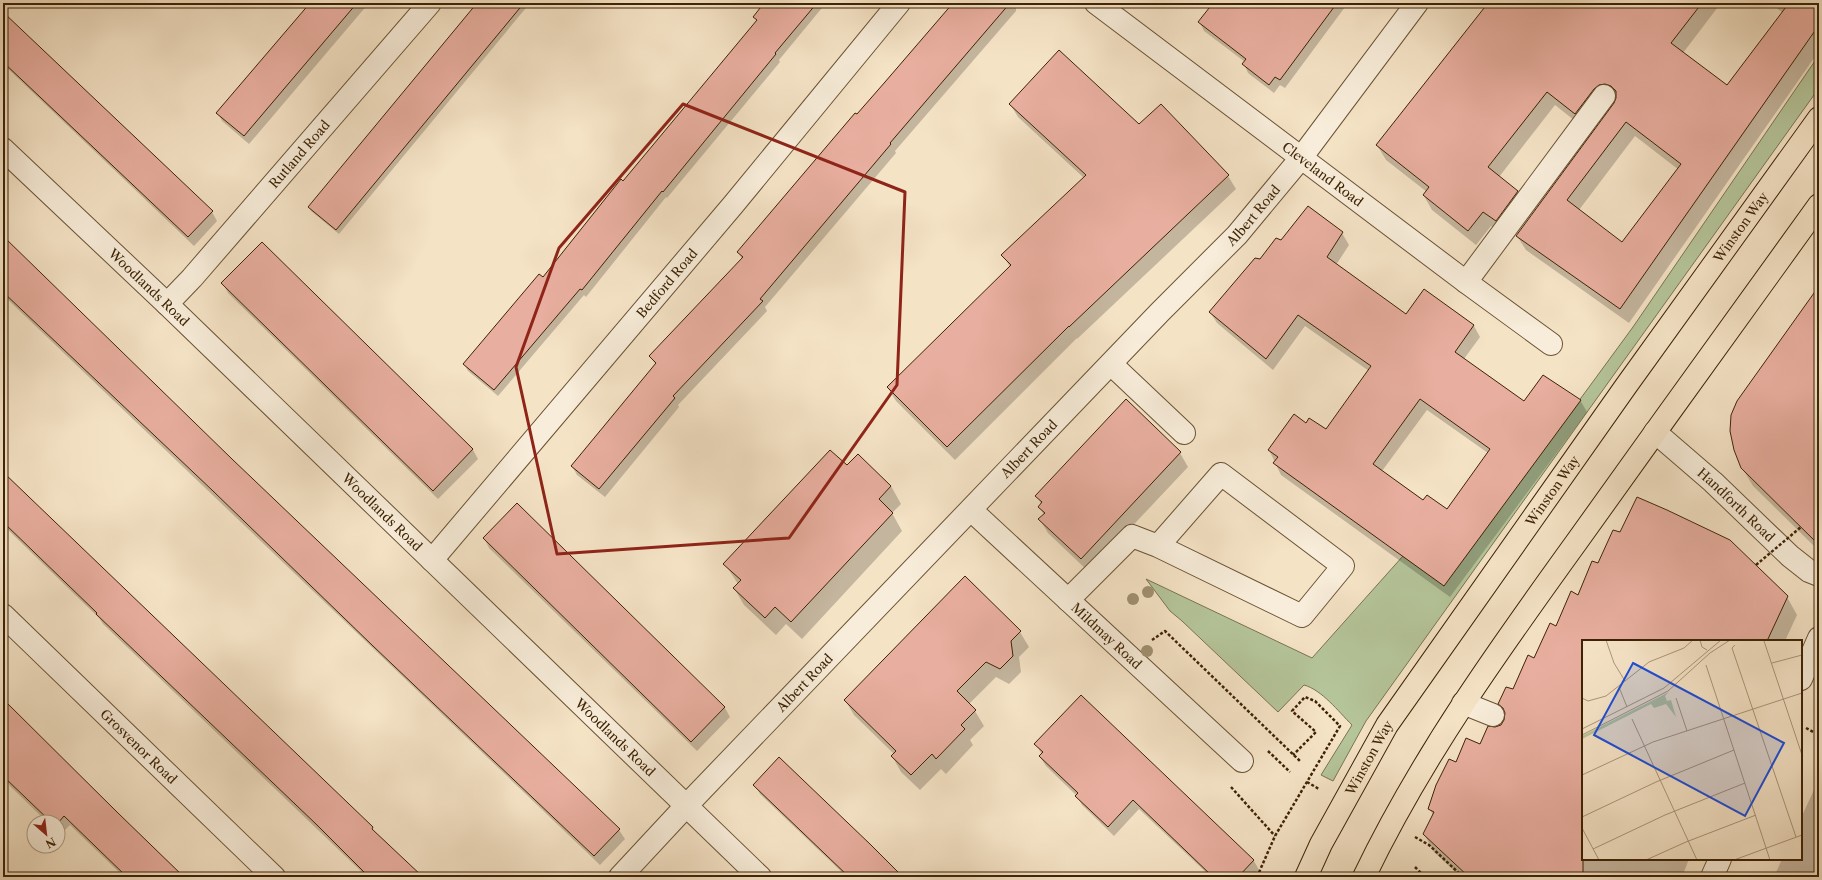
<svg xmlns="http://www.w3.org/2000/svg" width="1822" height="880" font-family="'Libre Caslon Text',serif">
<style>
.green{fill:#b5c59a;stroke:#79744f}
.shadow{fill:#0003;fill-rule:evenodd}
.building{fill:#e8ae9f;stroke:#3d2304;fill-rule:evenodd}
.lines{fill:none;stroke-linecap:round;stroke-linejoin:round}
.minor-casing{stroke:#6b5334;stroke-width:24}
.major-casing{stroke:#3d2304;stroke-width:24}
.path{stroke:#3d2304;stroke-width:2.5;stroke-dasharray:3 2;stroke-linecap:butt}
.minor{stroke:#f8edda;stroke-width:22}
.major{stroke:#f5e3c6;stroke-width:22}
.path-bridge{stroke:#3d2304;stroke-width:2.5;stroke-dasharray:3 2;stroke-linecap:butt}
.tree{fill:#a09070}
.marked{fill:none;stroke:#8f2418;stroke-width:3;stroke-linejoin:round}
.labels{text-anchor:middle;stroke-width:3.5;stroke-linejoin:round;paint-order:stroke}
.street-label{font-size:13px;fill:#3d2304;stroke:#f8edda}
.inset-road{fill:none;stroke:#ab9678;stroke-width:1}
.view{fill:#1d4ed8;fill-opacity:0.15;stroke:#1d4ed8;stroke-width:2}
.inset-edge{fill:none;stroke:#3d2304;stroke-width:2}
</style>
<rect width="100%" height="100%" fill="#f5e3c6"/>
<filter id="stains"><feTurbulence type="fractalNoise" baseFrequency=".005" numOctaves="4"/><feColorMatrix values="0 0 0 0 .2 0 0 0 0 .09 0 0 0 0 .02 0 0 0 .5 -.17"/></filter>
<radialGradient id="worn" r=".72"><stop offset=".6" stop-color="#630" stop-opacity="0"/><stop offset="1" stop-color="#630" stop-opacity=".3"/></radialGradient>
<path class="green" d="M1819 55V88L1366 721 1333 781 1321 775 1352 725C1338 711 1322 690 1304 685L1278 712 1182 621 1170 611 1146 579 1312 658 1403 556 1444 585 1633 327Z"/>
<g class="shadow">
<path d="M311 3H369L249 144 222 121 218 113Z"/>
<path d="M478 3H530L339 234 311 211 309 207Z"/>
<path d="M766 3H826L779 60 780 62 667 198 666 197 586 297 584 295 498 396 468 371 464 364 543 279 757 21 754 17Z"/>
<path d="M954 3H1016V11L895 151 896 153 765 307 767 311 678 405 679 407 605 497 577 475 572 466 656 365 650 356 742 259 738 252Z"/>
<path d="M1215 3H1348L1285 88 1280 85 1274 93 1248 73 1244 64 1245 62 1204 31 1200 23Z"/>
<path d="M1551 3H1721L1683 53 1727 86 1783 13 1770 3H1819V51L1629 323 1526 250 1517 236 1615 104 1617 99 1614 98 1584 128 1555 105 1499 177 1517 191 1526 206 1504 235 1491 226 1476 245 1432 210 1424 196 1427 192 1386 160 1377 145ZM1635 136 1679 170 1623 243 1579 210Z"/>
<path d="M3 13 212 212 217 221 194 246 3 64Z"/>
<path d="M1010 104 1139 126 1161 105 1228 176 1236 189 1077 339V338L955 460 896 401 888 388 1010 267 1003 255 1084 178 1018 117Z"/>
<path d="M1309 207 1342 233 1349 245 1336 265 1406 315 1474 326 1480 337 1464 359 1524 402 1580 400 1587 412 1450 597 1281 475 1269 450 1306 424 1326 431 1369 371 1305 326 1273 370 1217 323 1210 312 1281 242ZM1427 410 1488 453 1447 510 1424 501 1382 471Z"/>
<path d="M3 237 231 459 619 830 625 839 600 865 3 295Z"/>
<path d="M262 243 473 450 478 459 438 499 228 293 223 284Z"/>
<path d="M1819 287V549L1816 548 1753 486 1742 468Z"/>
<path d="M1126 401 1180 453 1188 467 1089 572 1048 533 1040 520 1044 515 1039 507 1041 504 1037 496Z"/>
<path d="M847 467 891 486 901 504 892 513 902 531 802 639 786 624 776 635 744 605 734 588 738 584 725 564Z"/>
<path d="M3 473 115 582 422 877H367L103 624 99 618 3 525Z"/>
<path d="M517 504 725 708 730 717 697 751 489 548 484 538Z"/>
<path d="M1578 596 1787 597 1797 615 1785 641H1583V859H1689L1682 877H1461L1434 852 1424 834 1433 815 1429 808 1457 764 1481 745 1495 728 1502 725 1505 720 1506 715 1500 704 1513 690Z"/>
<path d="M1020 632 1029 647 1019 657 1021 672 1009 684 996 677 969 704 975 711 984 726 970 740 973 745 946 774 941 769 920 790 901 772 892 756 894 754 854 715 845 700Z"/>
<path d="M1081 697 1254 861 1259 870 1252 877H1211L1139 809 1114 836 1082 805 1077 796 1046 766 1040 757 1042 755 1036 744Z"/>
<path d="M3 702 184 877H124L70 825 60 835 58 832V822H47L10 786 3 775Z"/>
<path d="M1819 779V877H1774L1782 859H1801V818Z"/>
<path d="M755 785 902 877H847L760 794Z"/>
</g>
<g class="building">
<path d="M310 3H357L244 136 216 113Z"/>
<path d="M477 3H524L336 230 308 207Z"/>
<path d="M764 3H817L775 53 776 54 663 192 662 191 582 290 580 289 494 390 463 364 539 274 543 277 621 179 623 181 653 145 757 20 753 17Z"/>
<path d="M953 3H1010L890 143 891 144 760 299 763 301 673 396 675 398 599 489 571 466 656 363 649 356 743 257 737 252 855 113 857 114 885 82Z"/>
<path d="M1213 3H1337L1280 80 1275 77 1269 85 1242 64 1246 59 1198 22Z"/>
<path d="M1488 3H1702L1671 43 1727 85 1789 3H1819V25L1620 309 1516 236 1614 103 1616 98V91L1611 86 1605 84 1599 85 1594 89 1575 114 1547 92 1488 167 1518 191 1496 221 1483 212 1468 231 1423 195 1429 187 1376 145ZM1626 122 1681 164 1622 242 1567 200Z"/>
<path d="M3 12 213 211 188 237 3 62Z"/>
<path d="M1059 50 1139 124 1161 104 1229 175 1069 327V326L947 447 887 387 1011 265 1001 255 1086 175 1009 104Z"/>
<path d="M1308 206 1343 232 1327 257 1406 314 1424 289 1474 325 1455 352 1524 401 1543 375 1581 400 1444 586 1273 463 1278 457 1268 450 1294 414 1306 423 1309 418 1326 429 1371 366 1298 315 1266 359 1209 312 1255 258 1260 259 1276 238 1281 240ZM1420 399 1490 449 1447 509 1427 495 1423 500 1373 464Z"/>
<path d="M3 236 232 459 620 829 594 856 373 646 213 491 3 292Z"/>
<path d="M262 242 473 449 433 491 221 283Z"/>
<path d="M1819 286V545L1741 468 1734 450 1730 431 1731 415 1737 401Z"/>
<path d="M1126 399 1181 452 1081 559 1038 519 1045 513 1038 507 1042 502 1035 496Z"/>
<path d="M830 450 847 465 858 454 891 486 879 499 893 513 791 622 775 607 765 618 733 588 741 580 723 564Z"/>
<path d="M3 472 373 827 372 829 423 877H369L317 825 96 614 97 613 3 522Z"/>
<path d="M1637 497 1667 510 1730 540 1788 596 1767 641H1583V877H1469L1423 834 1434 812 1428 809 1436 785 1449 759 1456 762 1466 738 1480 744 1488 726 1495 727 1501 725 1504 720 1505 713 1503 708 1498 704 1506 687 1513 689 1528 655 1534 658 1550 623 1556 626 1571 591 1578 595 1592 561 1598 563 1613 530 1620 532Z"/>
<path d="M517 503 725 707 691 742 483 538Z"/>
<path d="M965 576 1021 631 1011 641 1013 656 1000 669 986 662 957 691 976 710 961 725 965 729 936 759 932 754 911 775 891 756 896 751 844 700Z"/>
<path d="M1081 695 1254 860 1238 877H1213L1133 800 1108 827 1075 796 1078 793 1039 756 1043 752 1034 744Z"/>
<path d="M3 699 118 813 184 877H127L64 816 58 823 51 822 3 776Z"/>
<path d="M779 757 871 845 903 877H849L753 785Z"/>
</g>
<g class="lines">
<g class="minor-casing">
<g id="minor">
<path id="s1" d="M1096 3 1466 282 1551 344"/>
<path id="s2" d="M3 149 167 304 760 877"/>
<path d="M1466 282 1604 96"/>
<path id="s3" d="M167 304 192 278 430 3"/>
<path d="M1111 364 1184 433"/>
<path id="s4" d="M1655 432 1713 482 1790 556 1809 571 1819 575"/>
<path id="s5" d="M971 510 1242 761"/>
<path id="s6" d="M432 560 733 205 899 3"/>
<path d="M1068 600 1132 536 1158 546 1302 616 1343 566 1221 474 1158 546"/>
<path id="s7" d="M3 615 274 877"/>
<path d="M1801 679 1819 638"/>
<path d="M1463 703 1493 715"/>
<path id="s8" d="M620 877 686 806 1160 312 1237 235 1301 158 1417 3"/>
<path d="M1712 877 1720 859"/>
</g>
</g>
<g class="major-casing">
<g id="major">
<path id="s9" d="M1306 877 1321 844 1387 725 1626 386 1819 118"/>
<path d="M1364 877C1422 756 1500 648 1578 540 1658 428 1738 317 1819 205"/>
</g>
</g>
<g class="path">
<path d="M1152 640 1165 631 1300 761"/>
<path d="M1806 728 1815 733"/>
<path d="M1268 751 1290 772"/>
<path d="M1307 782 1319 789"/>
<path d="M1231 787 1275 836"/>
<path d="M1415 837 1429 845 1463 877"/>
<path d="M1415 867 1425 877"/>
<path d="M1257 877 1275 836 1340 726 1315 701 1305 697 1292 711 1316 732 1293 755"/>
</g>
<use href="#minor" class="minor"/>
<use href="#major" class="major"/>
<path class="path-bridge" d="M1756 565 1801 527"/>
</g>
<g class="tree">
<circle cx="1148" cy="592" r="6"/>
<circle cx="1133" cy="599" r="6"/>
<circle cx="1147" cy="651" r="6"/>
</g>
<path class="marked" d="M683 104 905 192 897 385 789 538 557 554 516 367 559 248Z"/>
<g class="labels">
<g class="street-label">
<text dy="5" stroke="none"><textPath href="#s3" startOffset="200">Rutland Road</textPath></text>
<text dy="5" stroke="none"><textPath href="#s1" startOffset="284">Cleveland Road</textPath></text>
<text dy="5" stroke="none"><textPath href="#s8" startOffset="916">Albert Road</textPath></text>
<text dy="5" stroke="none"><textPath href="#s9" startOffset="783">Winston Way</textPath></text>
<text dy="5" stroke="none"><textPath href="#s6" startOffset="363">Bedford Road</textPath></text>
<text dy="5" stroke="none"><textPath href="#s2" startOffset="201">Woodlands Road</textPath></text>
<text dy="5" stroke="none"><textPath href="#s8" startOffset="592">Albert Road</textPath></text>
<text dy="5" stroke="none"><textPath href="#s9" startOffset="459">Winston Way</textPath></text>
<text dy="5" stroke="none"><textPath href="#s4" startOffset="109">Handforth Road</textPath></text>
<text dy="5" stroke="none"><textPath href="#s2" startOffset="525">Woodlands Road</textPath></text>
<text dy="5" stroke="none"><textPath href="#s5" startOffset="185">Mildmay Road</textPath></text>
<text dy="5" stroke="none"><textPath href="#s8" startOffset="268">Albert Road</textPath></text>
<text dy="5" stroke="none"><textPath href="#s2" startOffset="849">Woodlands Road</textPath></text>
<text dy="5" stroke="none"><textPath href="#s7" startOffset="189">Grosvenor Road</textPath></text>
<text dy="5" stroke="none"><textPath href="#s9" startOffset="135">Winston Way</textPath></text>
</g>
</g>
<g transform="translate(1582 640)">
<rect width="220" height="220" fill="#f5e3c6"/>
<path d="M87 52 83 56 85 61 89 60 94 77 84 64 72 68 69 64 0 99V96Z" fill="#b5c59a"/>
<path class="inset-road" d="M24 0 32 23 43 41M118 0 120 7 125 10M182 1 220 115M153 5 150 8 214 197M190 23 220 15M124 25 188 220M37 47 45 67M0 58 6 61 24 56 67 22 102 8 111 0M94 58 105 91M50 79 115 220M0 89 82 48 139 0M0 95 86 51 128 13 148 0M0 135 71 102 220 53M0 177 74 142 152 110M0 188 17 220M11 209 83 175 163 143M64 220 104 202 174 175M152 220 220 195"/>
<path class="view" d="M51 23 202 103 163 176 12 95Z"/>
<rect width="220" height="220" class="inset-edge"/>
</g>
<rect width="1822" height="880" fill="none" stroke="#f5e3c6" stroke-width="16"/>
<rect x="4" y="4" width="1814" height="872" fill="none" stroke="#3d2304" stroke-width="2"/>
<rect x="8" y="8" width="1806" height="864" fill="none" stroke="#3d2304"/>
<g transform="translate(46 834) rotate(152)"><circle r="19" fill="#f8edda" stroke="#ad9c84"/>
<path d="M0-3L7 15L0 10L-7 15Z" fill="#8f2418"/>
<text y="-6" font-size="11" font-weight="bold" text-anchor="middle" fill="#3d2304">N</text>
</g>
<rect width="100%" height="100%" filter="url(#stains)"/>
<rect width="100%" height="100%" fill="url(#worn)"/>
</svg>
